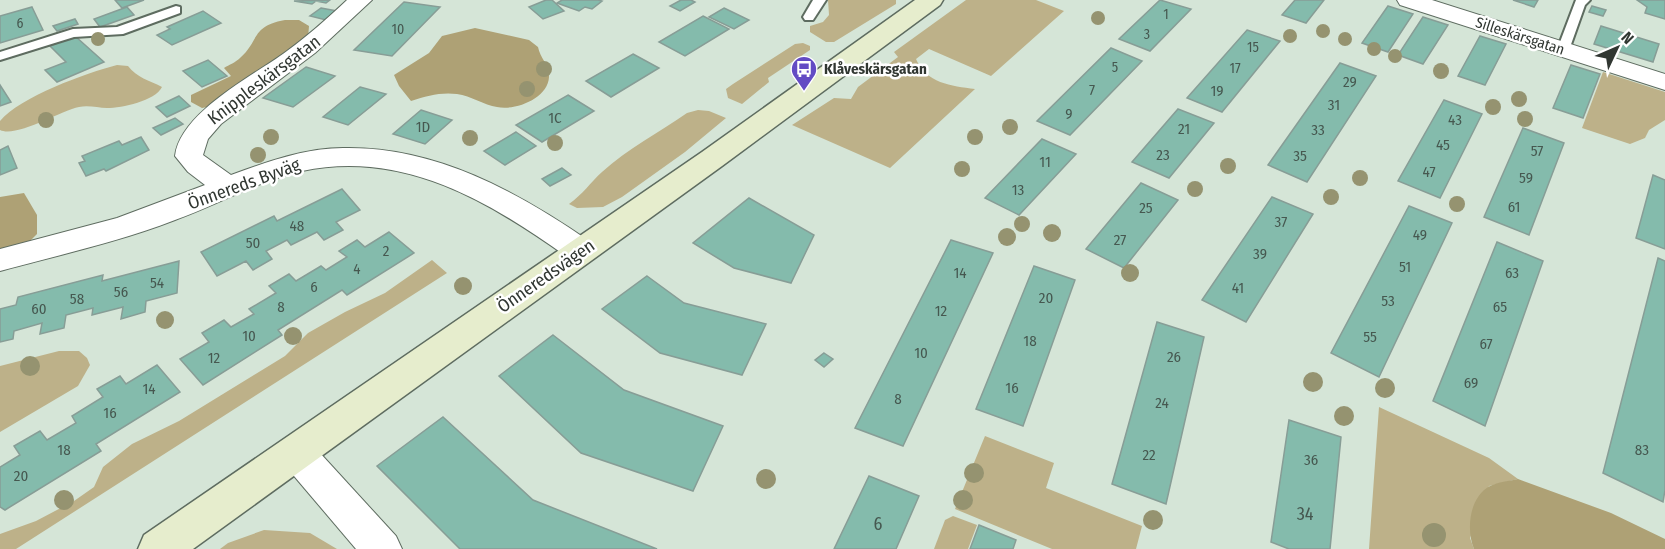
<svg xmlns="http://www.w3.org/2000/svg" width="1665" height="549" font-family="'Fira Sans Condensed',sans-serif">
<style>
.green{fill:#bdb189}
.forest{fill:#aea175}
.building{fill:#84bbac;stroke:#879d96;stroke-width:1.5}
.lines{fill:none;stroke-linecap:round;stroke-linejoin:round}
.lane-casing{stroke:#5e6c60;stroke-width:4}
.street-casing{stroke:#5e6c60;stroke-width:2}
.secondary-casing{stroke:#5e6c60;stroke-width:3}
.lane{fill:#fff;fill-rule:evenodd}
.street{fill:#fff;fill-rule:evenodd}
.secondary{fill:#e6edcd;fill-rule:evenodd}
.tree{fill:#959370}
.labels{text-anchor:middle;stroke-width:5;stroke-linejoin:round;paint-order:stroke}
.far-number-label{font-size:14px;fill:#465850}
.far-street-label{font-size:15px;fill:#313732;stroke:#fff}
.far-poi-label{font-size:15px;font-weight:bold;fill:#313732;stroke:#fff;text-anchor:start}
.number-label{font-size:15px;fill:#465850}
.street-label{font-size:18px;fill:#313732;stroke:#fff}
.near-number-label{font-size:18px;fill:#465850}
</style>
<rect width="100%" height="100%" fill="#d5e5d7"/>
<g class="green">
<path d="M828 0H896V4L834 42H826L810 32V26L823 22 829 15Z"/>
<path d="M966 0H1036L1064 11 991 76 929 49 916 59C926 83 951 86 975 89L890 168 792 125 834 98 851 99 858 87 898 57 894 52Z"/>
<path d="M803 43 810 46V50L768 78 769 82 742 104 728 98 726 89 733 84 795 44Z"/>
<path d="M117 65 128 66C137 78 149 80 162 87 155 101 122 108 107 108 98 108 89 105 79 107 60 111 16 138 0 130V121C20 97 86 73 117 65Z"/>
<path d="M1603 72 1665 92V120L1649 130 1645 138 1630 144 1582 128Z"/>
<path d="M698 110 709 111 726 118 685 152 622 197 603 207 577 208 569 204C583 194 590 183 602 172 627 149 660 132 687 113Z"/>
<path d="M432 260 447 273 16 549H0V534L36 521 74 501 94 487 103 467 132 444 179 421 285 356 308 333 345 312 385 293Z"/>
<path d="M59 351H79L87 358 90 365 78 386 0 432V366Z"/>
<path d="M1379 407 1489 458 1518 479 1489 486 1470 538 1474 549H1369Z"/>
<path d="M985 436 1054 463 1046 488 1142 526 1136 549H1052L955 509Z"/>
<path d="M953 516 977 525 968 549H934L945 520Z"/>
<path d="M264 530 310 533 337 549H220L228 543Z"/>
</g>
<g class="forest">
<path d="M285 20H299L309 26 308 38 218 105 202 108 191 102V95L231 76 224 68C229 65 236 62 240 58 260 40 251 26 285 20Z"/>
<path d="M475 28 529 40 538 47C540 58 550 66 549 77 548 98 516 111 497 107 484 105 471 96 457 94 440 92 427 96 411 101L399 86 394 75 429 53 442 36Z"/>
<path d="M24 193 37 215V234L27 244 0 252V197Z"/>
<path d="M1518 479 1611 513 1665 539V549H1474C1466 530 1469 497 1490 486 1498 482 1509 481 1518 479Z"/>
</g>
<g class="building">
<path d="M115 0H144L122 8Z"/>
<path d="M330 0 326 3 316 1 312 4 294 1Z"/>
<path d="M546 0H552L564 11 543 19 529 7Z"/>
<path d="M562 0H598L602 1 592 9 585 7 579 11 557 3Z"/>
<path d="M681 0H691L695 2 680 11 670 6Z"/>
<path d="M1160 0 1191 9 1150 51 1119 39Z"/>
<path d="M1295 0H1324L1306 23 1282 15Z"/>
<path d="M1513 0H1538L1534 7Z"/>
<path d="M1637 0H1665V19L1645 13 1647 7Z"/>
<path d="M404 2 440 7 392 56 354 50Z"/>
<path d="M1388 6 1413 14 1388 52 1362 43Z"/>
<path d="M1592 6 1606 10 1603 16 1589 12Z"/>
<path d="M32 7 43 30 0 43V16Z"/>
<path d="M127 7 134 15 100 27 94 19Z"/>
<path d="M321 8 337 11 326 20 310 16Z"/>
<path d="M724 8 749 20 734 29 709 17Z"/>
<path d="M203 11 221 23 172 45 157 35 170 29 167 27Z"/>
<path d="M703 16 729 29 685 56 659 42Z"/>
<path d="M1423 17 1448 25 1423 64 1398 55Z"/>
<path d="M75 19 78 24 57 31 53 26Z"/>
<path d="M1601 26 1659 44 1653 62 1594 44Z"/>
<path d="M1247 30 1280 41 1222 112 1187 98Z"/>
<path d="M75 36 104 62 57 82 45 70 66 62 50 46Z"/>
<path d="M1480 36 1506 44 1485 85 1458 76Z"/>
<path d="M1111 48 1142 61 1070 135 1037 121Z"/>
<path d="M633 54 659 68 611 97 586 81Z"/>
<path d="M208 60 227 76 202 87 183 71Z"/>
<path d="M1340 63 1376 76 1307 182 1268 165Z"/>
<path d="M1571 65 1600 74 1583 118 1553 108Z"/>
<path d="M306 67 335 76 293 107 263 98Z"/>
<path d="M0 85 11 102 0 106Z"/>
<path d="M360 87 386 94 348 125 323 117Z"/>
<path d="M568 95 594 111 542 142 516 125Z"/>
<path d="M179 96 190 106 167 117 156 107Z"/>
<path d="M1444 100 1482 114 1440 198 1398 181Z"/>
<path d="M1178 109 1214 123 1169 178 1132 162Z"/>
<path d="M421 110 452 120 425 144 393 134Z"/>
<path d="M175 118 183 124 161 135 153 128Z"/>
<path d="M1523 128 1564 143 1529 235 1484 217Z"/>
<path d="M516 132 536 146 505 165 484 151Z"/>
<path d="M141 137 149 150 106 171 104 169 86 176 79 163 85 161 82 156 119 141 122 145Z"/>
<path d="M1042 139 1076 154 1019 215 985 198Z"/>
<path d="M8 146 17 168 0 175V150Z"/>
<path d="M562 168 571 175 550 186 542 179Z"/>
<path d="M1653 175 1665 180V249L1636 238Z"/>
<path d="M1141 183 1178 200 1124 268 1086 249Z"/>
<path d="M342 189 360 210 336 222 343 230 324 240 317 232 291 245 287 240 266 251 272 259 253 270 246 261 217 276 201 252 274 216 277 221Z"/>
<path d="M1272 197 1313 214 1246 322 1202 300Z"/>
<path d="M749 198 814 235 791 283 734 268 693 243Z"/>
<path d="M1409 206 1452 223 1379 377 1331 353Z"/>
<path d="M389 232 414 253 347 295 342 290 278 330 282 335 203 385 180 359 209 342 202 333 224 320 231 327 254 314 249 309 276 293 269 286 289 274 296 281 321 266 326 270 347 257 339 251 357 240 365 247Z"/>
<path d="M951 240 993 253 903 446 855 428Z"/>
<path d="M1497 242 1543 261 1485 426 1433 401Z"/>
<path d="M1658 258 1665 261V490L1663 502 1603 473Z"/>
<path d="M179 261 177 293 146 301 145 312 121 319 123 307 92 315 93 308 66 315 64 328 40 334 42 323 14 331 13 339 0 342V309L16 305 18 297 103 275 102 281Z"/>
<path d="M1034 266 1075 280 1023 426 976 409Z"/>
<path d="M647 276 684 303 766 324 742 375 660 353 602 309Z"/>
<path d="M1157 322 1204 337 1166 504 1112 484Z"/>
<path d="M553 335 624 390 723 426 693 491 581 453 499 376Z"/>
<path d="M824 353 833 359 824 367 815 360Z"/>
<path d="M157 365 180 392 96 444 101 451 5 510 0 507V467L20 455 14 446 40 431 47 440 76 423 72 416 103 397 97 389 120 376 126 384Z"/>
<path d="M443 417 533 500 657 549H460L377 466Z"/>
<path d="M1289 420 1341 437 1330 549H1289L1271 542Z"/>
<path d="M869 476 919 496 896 549H834Z"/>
<path d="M979 525 1016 540 1013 549H970Z"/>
</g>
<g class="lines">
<g class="lane-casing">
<g id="lane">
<path d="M813 0H826L813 20H805L803 17Z"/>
<path d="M1576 0H1590L1585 5 1569 50 1563 54 1558 53 1557 50Z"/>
<path d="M176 6 180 7V13L123 34 74 37 0 60V52L73 29 117 27Z"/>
</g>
</g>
<g class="street-casing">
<g id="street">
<path d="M347 0H372L315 53 221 124 208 139 203 155 231 175C267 162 305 148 343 148 436 146 518 192 592 243L596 251 592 259 581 262 570 259C491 202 403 149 302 171 258 181 217 205 175 220 118 242 59 255 0 271V249L117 218 205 185 188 172 175 156C180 112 255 75 287 51 309 35 328 18 347 0Z"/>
<path d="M1397 0H1432L1665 74V90L1400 5Z"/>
<path d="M296 436 309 441 396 536 402 549H356L283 463 277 452 283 441Z"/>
</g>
</g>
<g class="secondary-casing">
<path id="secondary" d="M915 0H943L940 5 722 166 193 549H138L144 535 702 152Z"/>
</g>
<use href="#lane" class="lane"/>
<use href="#street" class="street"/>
<use href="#secondary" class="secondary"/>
</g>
<g class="tree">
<circle cx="1098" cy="18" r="7"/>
<circle cx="1323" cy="31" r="7"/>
<circle cx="1290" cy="36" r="7"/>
<circle cx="98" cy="39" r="7"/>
<circle cx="1345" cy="39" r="7"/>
<circle cx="1374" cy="49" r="7"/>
<circle cx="1395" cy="56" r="7"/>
<circle cx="544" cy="69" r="8"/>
<circle cx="1441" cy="71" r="8"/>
<circle cx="527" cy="89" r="8"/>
<circle cx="1519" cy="99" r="8"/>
<circle cx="1493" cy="107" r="8"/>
<circle cx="1525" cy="119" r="8"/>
<circle cx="46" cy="120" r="8"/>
<circle cx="1010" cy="127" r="8"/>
<circle cx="271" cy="137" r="8"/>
<circle cx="975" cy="137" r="8"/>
<circle cx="470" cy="138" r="8"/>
<circle cx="555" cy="143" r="8"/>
<circle cx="258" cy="155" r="8"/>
<circle cx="1228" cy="166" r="8"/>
<circle cx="962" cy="169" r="8"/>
<circle cx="1360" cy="178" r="8"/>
<circle cx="1195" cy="189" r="8"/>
<circle cx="1331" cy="197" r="8"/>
<circle cx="1457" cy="204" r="8"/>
<circle cx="1022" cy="224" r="8"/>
<circle cx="1052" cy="233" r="9"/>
<circle cx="1007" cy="237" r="9"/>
<circle cx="1130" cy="273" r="9"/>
<circle cx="463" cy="286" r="9"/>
<circle cx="165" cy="320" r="9"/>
<circle cx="293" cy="336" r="9"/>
<circle cx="30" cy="366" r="10"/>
<circle cx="1313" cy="382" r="10"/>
<circle cx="1385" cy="388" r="10"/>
<circle cx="1344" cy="416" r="10"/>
<circle cx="974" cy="473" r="10"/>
<circle cx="766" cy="479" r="10"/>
<circle cx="64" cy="500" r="10"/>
<circle cx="963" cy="500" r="10"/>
<circle cx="1153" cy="520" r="10"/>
<circle cx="1434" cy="535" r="12"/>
</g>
<defs>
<g id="bus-pin" transform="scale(1.35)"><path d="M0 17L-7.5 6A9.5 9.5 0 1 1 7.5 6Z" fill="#634bc4" stroke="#fff"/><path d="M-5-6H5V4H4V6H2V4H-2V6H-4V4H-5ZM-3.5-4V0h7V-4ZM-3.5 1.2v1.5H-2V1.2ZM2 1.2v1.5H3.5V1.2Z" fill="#fff"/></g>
</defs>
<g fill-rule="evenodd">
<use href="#bus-pin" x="804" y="69"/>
</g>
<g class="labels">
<g class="far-number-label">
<text x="1166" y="19">1</text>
<text x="20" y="28">6</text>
<text x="398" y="34">10</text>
<text x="1147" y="39">3</text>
<text x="1253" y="52">15</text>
<text x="1115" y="72">5</text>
<text x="1235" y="73">17</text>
</g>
<g class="far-street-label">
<text transform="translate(1520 36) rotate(18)" y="5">Silleskärsgatan</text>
</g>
<g class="far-poi-label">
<text x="824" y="74">Klåveskärsgatan</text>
</g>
<g class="number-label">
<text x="1350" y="87">29</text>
<text x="1092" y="95">7</text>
<text x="1217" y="96">19</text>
<text x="1334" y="110">31</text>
<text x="1069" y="119">9</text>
<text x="555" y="123">1C</text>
<text x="1455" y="125">43</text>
<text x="423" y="132">1D</text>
<text x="1184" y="134">21</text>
<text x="1318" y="135">33</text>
<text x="1443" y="150">45</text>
<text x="1537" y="156">57</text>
<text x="1163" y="160">23</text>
<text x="1300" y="161">35</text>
<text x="1045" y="167">11</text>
<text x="1429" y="177">47</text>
<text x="1526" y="183">59</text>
<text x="1018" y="195">13</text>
<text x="1514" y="212">61</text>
<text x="1146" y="213">25</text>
<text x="1281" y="227">37</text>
<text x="297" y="231">48</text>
<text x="1420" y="240">49</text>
<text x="1120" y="245">27</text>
<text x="253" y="248">50</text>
<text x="386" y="256">2</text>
<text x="1260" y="259">39</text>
<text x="1405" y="272">51</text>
<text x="357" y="274">4</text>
<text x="960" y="278">14</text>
<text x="1512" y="278">63</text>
<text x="157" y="288">54</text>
<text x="314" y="292">6</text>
<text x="1238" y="293">41</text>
<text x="121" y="297">56</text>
<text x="1046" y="303">20</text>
<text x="77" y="304">58</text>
<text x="1388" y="306">53</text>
<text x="281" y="312">8</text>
<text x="1500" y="312">65</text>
<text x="39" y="314">60</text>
<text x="941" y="316">12</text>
<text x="249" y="341">10</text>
<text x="1370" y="342">55</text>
<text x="1030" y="346">18</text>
<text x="1486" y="349">67</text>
<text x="921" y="358">10</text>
<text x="1174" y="362">26</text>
<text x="214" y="363">12</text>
<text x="1471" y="388">69</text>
<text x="1012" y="393">16</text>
<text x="149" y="394">14</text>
<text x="898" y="404">8</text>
<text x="1162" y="408">24</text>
<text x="110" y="418">16</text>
<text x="64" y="455">18</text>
<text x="1642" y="455">83</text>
<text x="1149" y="460">22</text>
<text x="1311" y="465">36</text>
<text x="21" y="481">20</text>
</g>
<g class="street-label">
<text transform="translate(264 80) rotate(-37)" y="6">Knippleskärsgatan</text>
<text transform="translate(244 184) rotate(-20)" y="6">Önnereds Byväg</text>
<text transform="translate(546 276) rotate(-35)" y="6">Önneredsvägen</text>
</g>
<g class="near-number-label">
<text x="1305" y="520">34</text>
<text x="878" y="530">6</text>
</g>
</g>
<g transform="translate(1617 48) rotate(46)" stroke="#ffffff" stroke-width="4.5" paint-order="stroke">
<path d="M0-4.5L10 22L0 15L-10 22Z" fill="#313732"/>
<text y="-9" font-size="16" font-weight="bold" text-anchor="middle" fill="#313732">N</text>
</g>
</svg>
